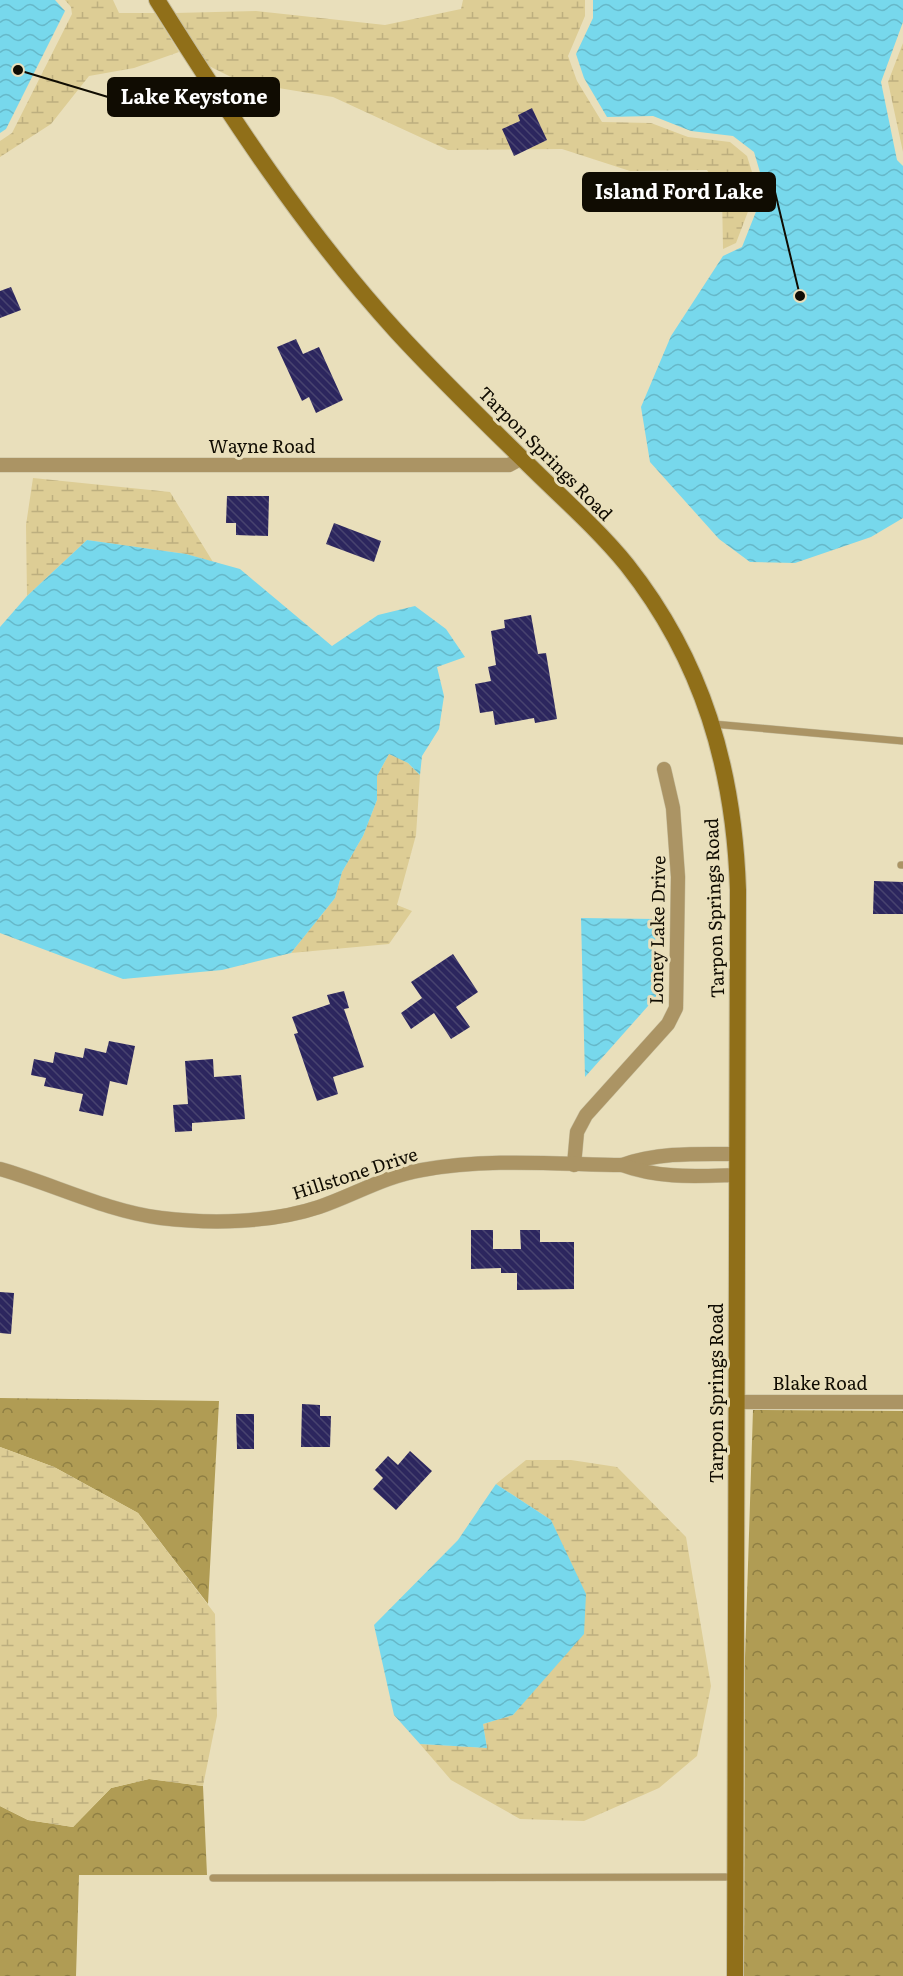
<svg xmlns="http://www.w3.org/2000/svg" width="903" height="1976" font-family="Literata,serif">
<style>
.forest{fill:url(#forest-crowns)}
.wetland{fill:url(#wetland-marsh)}
.water{fill:url(#water-waves)}
.building{fill:url(#building-back-hatch)}
.lines{fill:none;stroke-linecap:round;stroke-linejoin:round}
.service-casing{stroke:#c6bd9d;stroke-width:8}
.minor-casing{stroke:#c6bd9d;stroke-width:15}
.secondary-casing{stroke:#c6bd9d;stroke-width:18}
.service{stroke:#ab9464;stroke-width:7}
.minor{stroke:#ab9464;stroke-width:14}
.secondary{stroke:#906f19;stroke-width:16}
.labels{text-anchor:middle;stroke-width:6;stroke-linejoin:round;paint-order:stroke}
.street-label{font-size:18px;fill:#100c02;stroke:#e9dfbb}
.leader{fill:none;stroke:#100c02;stroke-width:2}
.callout-dot{fill:#100c02;stroke:#e9dfbb;stroke-width:2}
.callout{fill:#100c02;stroke:#100c02;stroke-width:2}
.callout-label{font-size:20px;text-anchor:middle;font-weight:bold;fill:#fff}
</style>
<defs>
<pattern id="forest-crowns" width="20" height="18" patternUnits="userSpaceOnUse" patternTransform="scale(1.5)"><rect width="20" height="18" fill="#b09c54"/><path d="M2 6a3 3 0 1 1 6 0M12 15a3 3 0 1 1 6 0" fill="none" stroke="#8e7e43"/></pattern>
<pattern id="wetland-marsh" width="20" height="14" patternUnits="userSpaceOnUse" patternTransform="scale(1.5)"><rect width="20" height="14" fill="#ddcd95"/><path d="M1 5h8M5 5V1M11 12h8M15 12V8" fill="none" stroke="#bdaf7f"/></pattern>
<pattern id="water-waves" width="16" height="10" patternUnits="userSpaceOnUse" patternTransform="scale(1.5)"><rect width="16" height="10" fill="#77d8ec"/><path d="M0 5q4-4 8 0t8 0" fill="none" stroke="#66b8c9"/></pattern>
<pattern id="building-back-hatch" width="6" height="6" patternUnits="userSpaceOnUse" patternTransform="scale(1.5)"><rect width="6" height="6" fill="#2c265e"/><path d="M-1 5l2 2M0 0l6 6M5-1l2 2" fill="none" stroke="#48436f"/></pattern>
</defs>
<rect width="100%" height="100%" fill="#e9dfbb"/>
<g class="forest">
<path d="M0 1398 219 1401 208 1604 138 1513 54 1467 0 1447Z"/>
<path d="M753 1410 903 1411V1976H744L745 1658Z"/>
<path d="M149 1779 203 1786 207 1875H79L76 1976H0V1806L28 1820 73 1827 111 1788Z"/>
</g>
<g class="wetland">
<path d="M65 0H113L119 13H155L179 52 134 68 89 76 51 124 0 157V141L12 133 72 14 71 7Z"/>
<path d="M463 0H585V16L568 56 577 81 602 122 651 123 688 137 730 142 747 156 757 188 736 243 723 249 722 194 707 170 630 171 562 149 448 150 333 97 241 82 209 66 175 13 256 11 385 25 461 9Z"/>
<path d="M903 43V152L888 82Z"/>
<path d="M33 478 170 492 213 562 186 554 87 540 27 596 26 525Z"/>
<path d="M389 754 408 763 420 775 416 835 397 905 412 911 389 944 291 953 335 898 342 872 363 836 377 800V776Z"/>
<path d="M0 1447 54 1467 138 1513 215 1614 217 1716 203 1786 149 1779 111 1788 73 1827 28 1820 0 1806Z"/>
<path d="M526 1460H571L617 1467 686 1537 711 1686 697 1756 659 1788 584 1821 520 1819 451 1780 420 1744 487 1748 483 1724 513 1715 531 1694 551 1520 496 1484Z"/>
</g>
<g class="water">
<path d="M0 0H55L65 11 6 129 0 133Z"/>
<path d="M593 0H903V22L881 82 897 160 903 166V518L871 537 795 563 750 562 719 539 650 462 641 407 671 336 723 256 742 247 765 189 754 152 733 136 691 131 653 116 607 117 584 78 576 54 593 18Z"/>
<path d="M87 540 186 554 240 569 332 646 378 615 415 606 446 629 465 657 437 667 444 696 439 729 422 756 420 775 408 763 389 754 377 776V800L363 836 342 872 335 898 291 953 222 970 123 979 0 933V627L27 596Z"/>
<path d="M581 918 655 919 656 997 585 1077Z"/>
<path d="M496 1484 551 1520 586 1594 584 1634 513 1715 483 1724 487 1748 420 1744 394 1715 374 1625 458 1540Z"/>
</g>
<g class="building">
<path d="M532 108 547 140 514 156 502 129 520 121 518 115Z"/>
<path d="M11 287 21 310 0 318V291Z"/>
<path d="M296 339 303 354 319 347 343 400 316 413 309 397 302 401 277 347Z"/>
<path d="M227 496H269L268 536 236 535V523H226Z"/>
<path d="M334 523 381 541 374 562 326 544Z"/>
<path d="M531 615 538 654 546 653 557 719 535 723 534 718 495 725 493 711 480 713 475 684 491 681 488 667 496 665 491 631 505 628 504 620Z"/>
<path d="M874 881 903 882V914H873Z"/>
<path d="M453 954 478 992 456 1007 470 1027 451 1039 434 1013 411 1029 401 1013 422 998 411 982Z"/>
<path d="M344 991 349 1008 344 1009 364 1067 333 1077 338 1094 317 1101 294 1034 298 1033 292 1017 330 1004 327 995Z"/>
<path d="M109 1041 135 1046 127 1085 110 1081 103 1116 79 1111 83 1094 44 1086 46 1078 31 1075 34 1059 53 1063 55 1052 83 1058 85 1048 106 1053Z"/>
<path d="M213 1059 214 1077 241 1075 245 1119 192 1123V1131L175 1132 173 1105 188 1104 185 1061Z"/>
<path d="M471 1230H493V1249H521L520 1230H540V1242H574V1289L517 1290V1273H501V1268L471 1269Z"/>
<path d="M0 1292 14 1293 11 1334 0 1333Z"/>
<path d="M302 1404 320 1405V1416H331L330 1447H301Z"/>
<path d="M236 1414H254V1449H237Z"/>
<path d="M410 1451 432 1471 396 1510 373 1489 383 1478 375 1470 388 1456 398 1465Z"/>
</g>
<g class="lines">
<g class="service-casing">
<g id="service">
<path d="M713 724 903 741"/>
<path d="M901 865H903"/>
<path d="M213 1878 735 1877"/>
</g>
</g>
<g class="minor-casing">
<g id="minor">
<path d="M0 465H509L522 458"/>
<path d="M574 1165 577 1132 586 1115 668 1024 676 1008 678 877 673 808 664 769"/>
<path d="M622 1165C660 1152 697 1154 737 1154"/>
<path d="M0 1169C53 1184 106 1211 161 1218 211 1224 271 1223 319 1207 354 1195 385 1176 422 1170 487 1158 556 1164 622 1165 660 1179 697 1176 737 1175"/>
<path d="M737 1402H903"/>
</g>
</g>
<g class="secondary-casing">
<path id="secondary" d="M157 0C230 116 304 230 397 332 442 381 491 428 539 475 569 504 601 533 627 565 703 661 734 769 738 890L735 1976"/>
</g>
<use href="#service" class="service"/>
<use href="#minor" class="minor"/>
<use href="#secondary" class="secondary"/>
</g>
<g class="labels">
<g class="street-label">
<text x="262" y="453">Wayne Road</text>
<text transform="translate(545 454) rotate(45)" y="6">Tarpon Springs Road</text>
<text transform="translate(715 908) rotate(-92)" y="6">Tarpon Springs Road</text>
<text transform="translate(658 930) rotate(-89)" y="6">Loney Lake Drive</text>
<text transform="translate(355 1174) rotate(-18)" y="6">Hillstone Drive</text>
<text x="820" y="1390">Blake Road</text>
<text transform="translate(717 1393) rotate(-90)" y="6">Tarpon Springs Road</text>
</g>
</g>
<path class="leader" d="M18 70L108 97M800 296L775 192"/>
<g class="callout-dot">
<circle cx="18" cy="70" r="6"/>
<circle cx="800" cy="296" r="6"/>
</g>
<g class="callout">
<rect x="108" y="78" width="171" height="38" rx="6"/>
<rect x="583" y="173" width="192" height="38" rx="6"/>
</g>
<g class="callout-label">
<text x="194" y="104">Lake Keystone</text>
<text x="679" y="199">Island Ford Lake</text>
</g>
</svg>
